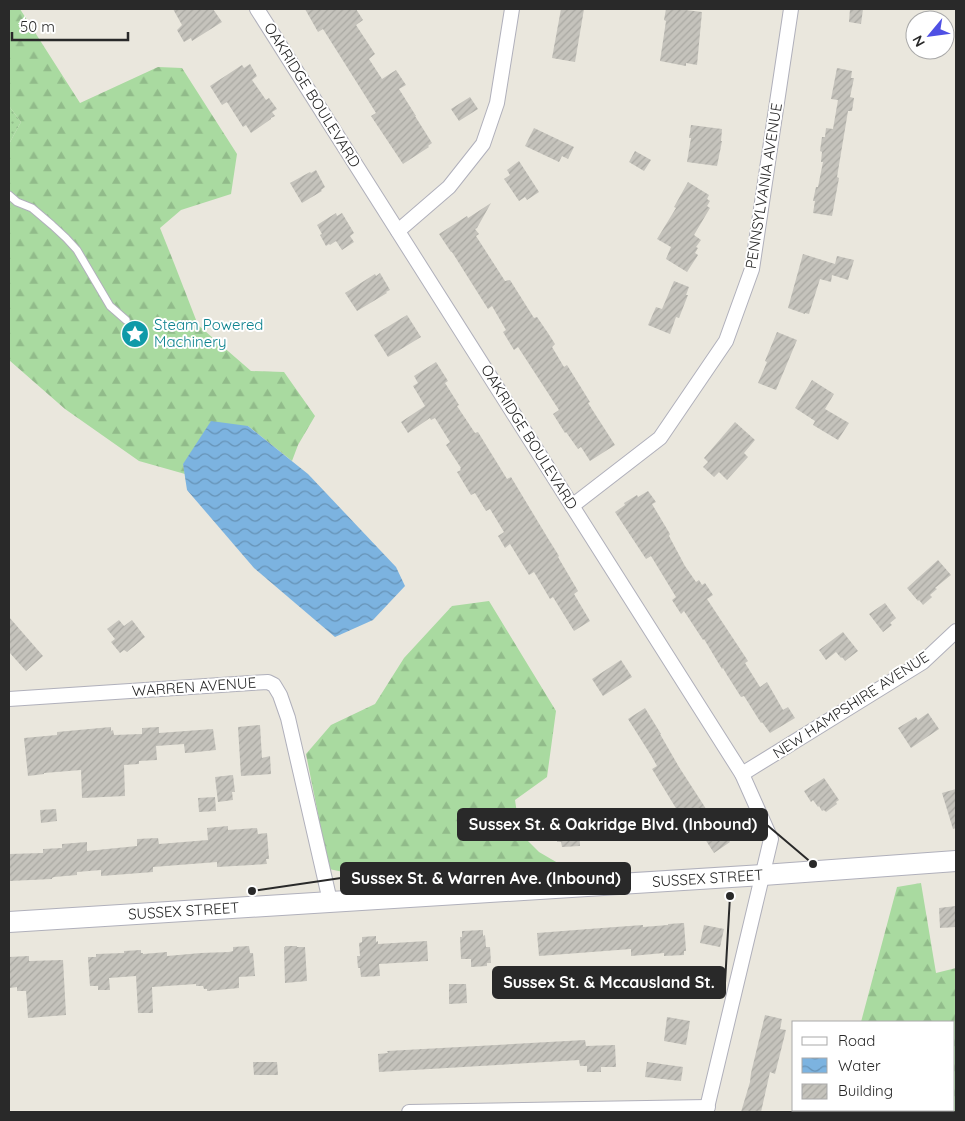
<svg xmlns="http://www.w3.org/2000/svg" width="965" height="1121" font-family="Quicksand,sans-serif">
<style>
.grass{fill:url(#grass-dots)}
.forest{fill:url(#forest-firs)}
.water{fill:url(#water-waves)}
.building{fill:url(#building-hatch)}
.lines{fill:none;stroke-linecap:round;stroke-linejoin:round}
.lane-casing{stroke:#b0b0bb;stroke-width:9}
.street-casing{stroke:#b0b0bb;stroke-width:16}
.secondary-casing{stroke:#b0b0bb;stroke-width:22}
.lane{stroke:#fff;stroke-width:7}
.street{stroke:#fff;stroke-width:14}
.secondary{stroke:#fff;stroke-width:20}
.labels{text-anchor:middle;stroke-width:4;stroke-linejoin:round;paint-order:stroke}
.street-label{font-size:15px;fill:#292929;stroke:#fff}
.culture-label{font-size:15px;fill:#0d838f;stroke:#fff;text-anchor:start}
.leader{fill:none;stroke:#292929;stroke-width:2}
.callout-dot{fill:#292929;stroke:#fff;stroke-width:2}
.callout{fill:#292929;stroke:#292929;stroke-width:2}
.callout-label{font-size:16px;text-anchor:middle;font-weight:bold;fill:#fff}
</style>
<defs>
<pattern id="grass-dots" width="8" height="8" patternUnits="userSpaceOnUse" patternTransform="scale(1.25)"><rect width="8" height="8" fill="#a9daa0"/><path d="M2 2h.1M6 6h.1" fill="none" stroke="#91bb8a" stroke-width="1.8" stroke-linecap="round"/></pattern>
<pattern id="forest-firs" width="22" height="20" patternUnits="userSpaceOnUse" patternTransform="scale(1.25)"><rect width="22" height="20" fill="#a9daa0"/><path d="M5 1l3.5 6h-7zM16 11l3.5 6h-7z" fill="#91bb8a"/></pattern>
<pattern id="water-waves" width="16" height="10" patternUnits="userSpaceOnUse" patternTransform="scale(1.25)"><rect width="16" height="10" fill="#7cb3e0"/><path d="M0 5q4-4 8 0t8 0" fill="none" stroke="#6692b6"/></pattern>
<pattern id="building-hatch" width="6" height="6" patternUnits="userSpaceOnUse" patternTransform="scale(1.25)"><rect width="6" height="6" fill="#c5c3bc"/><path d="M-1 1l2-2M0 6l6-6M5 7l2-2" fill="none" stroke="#a9a8a2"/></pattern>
</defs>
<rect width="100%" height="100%" fill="#eae7dd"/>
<path class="grass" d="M9 106 21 122 10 142 9 146Z"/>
<g class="forest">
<path d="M9 9H20L80 103 158 67 182 68 237 154 231 194 181 210 160 228 174 263 198 325 251 371 284 372 315 416 298 445 292 461 248 426 183 464 185 474 139 461 65 409 9 360V146L10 142 21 122 9 106Z"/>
<path d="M489 601 556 711 547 777 515 800 520 833 539 852 563 866 513 879 391 882 329 869 306 754 331 725 375 704 404 658 452 606Z"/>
<path d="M921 883 936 973 956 968V1112H837L838 1110H954V1022H861L897 887Z"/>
</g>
<path class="water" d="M211 421 248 426 308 474 396 567 405 586 373 620 335 637 254 568 187 490 183 464Z"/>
<g class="building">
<path d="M173 9H213L222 22 192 41 191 38 184 42 177 30 182 25Z"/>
<path d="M305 9H356L363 20 356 25 375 54 369 59 382 79 396 70 406 85 399 89 416 116H415L432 143 428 146 429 147 403 164 371 116 376 113 323 29 318 32Z"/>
<path d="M561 9H584L575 62 552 58Z"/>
<path d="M666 9H677L702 12 697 65 686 63V66L660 61 666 21 664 20Z"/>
<path d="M850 9H863L861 24 849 22Z"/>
<path d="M250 64 257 76 252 80 266 100 269 98 277 109 272 112 275 116 271 118V119L251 133 246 125 243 127 227 102 222 105 210 86 242 65 244 68Z"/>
<path d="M837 68 852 71 851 78H854L850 97 854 98 852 111H848L837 177 839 178 832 216 813 213 815 201H813L816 187H818L823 162H821L822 152 820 151 822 137H825L826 128 833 129 838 100 831 99Z"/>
<path d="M470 97 478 109 459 121 451 109Z"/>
<path d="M691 125 722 129 721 141H722L717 166 687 162 691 138H689Z"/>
<path d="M534 128 574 147 568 159 562 156 559 162 525 146Z"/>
<path d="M635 151 651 160 644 171 629 162Z"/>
<path d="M519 161 539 192 527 200 525 197 519 201 504 179 510 175 507 170Z"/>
<path d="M316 170 325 187 321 190 322 191 302 203 290 183 310 172 311 173Z"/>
<path d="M688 182 709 195 707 199 710 201 707 206 710 208 694 235 701 240 696 247 698 248 695 253 698 255 687 272 666 259 671 247 657 239 676 208 674 207Z"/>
<path d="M491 203 477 228 475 229 479 234 476 236 505 281 510 280 534 318 537 317 548 333 555 344 552 347 564 367 567 365 590 402 588 403 615 445 590 461 581 447 578 449 566 432 565 433 553 414 559 410 518 347 514 350 503 332 506 330 492 306 488 309 452 252H451L439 234 467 216 468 218Z"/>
<path d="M336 213 337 216 342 213 354 233 350 236 354 242 342 250 336 241 330 245 329 244 326 246 320 235 322 234 317 225Z"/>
<path d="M803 254 835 264 837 256 854 260 848 280 832 275 831 282 820 279 809 314 805 313V314L788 308Z"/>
<path d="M380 273 390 290 386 292 387 293 357 311 345 293 375 274 376 276Z"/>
<path d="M674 281 689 287 686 295H688L679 318 676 317 670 334 648 325 656 307 662 309Z"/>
<path d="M407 315 421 337 388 357 374 335Z"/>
<path d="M777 332 797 340 776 390 758 383 767 362 765 361Z"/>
<path d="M436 362 448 381 445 383 459 405 457 406 475 433 478 432 507 479 511 477 549 540 559 556 558 557 578 591 574 594 590 621 574 631 553 597 550 599 534 572 529 575 510 544 505 548 498 536 504 532 490 509 486 511 475 493 471 495 457 472 461 470 460 469 461 468 446 445 450 442 435 418 431 420 430 418 408 433 401 422 425 406 413 386 418 383 414 376Z"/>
<path d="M812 380 834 394 825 409 849 423 838 440 813 425 815 421 795 408Z"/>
<path d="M735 422 755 440 744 453 748 457 727 480 719 472 714 477 703 467 708 462 704 458Z"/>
<path d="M648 491 656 502 652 504 670 534 669 536 685 566 696 582 699 580 702 585 705 583 713 595 707 599 748 661 745 663 760 687 767 682 783 710 788 707 795 718 770 733 762 722 761 723 744 696 741 697 727 675 723 668 722 669 704 639 703 640 684 611 681 614 672 600 676 597 651 556 646 559 615 512 625 505 624 503 637 495 638 497Z"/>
<path d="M938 560 951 575 935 588 937 589 930 595 932 597 923 605 919 600 918 601 907 588Z"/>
<path d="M885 603 896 618 890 623 892 625 883 632 869 614Z"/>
<path d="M9 617 43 656 26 671 9 652Z"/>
<path d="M119 620 124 626 132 620 145 637 127 652 124 650 120 653 111 642 115 639 107 629Z"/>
<path d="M843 632 858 651 845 661 842 657 841 658 836 652 826 660 819 650Z"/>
<path d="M621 660 632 677 603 696 592 679Z"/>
<path d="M645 708 661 734H660L679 767 712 818 714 816 730 842 714 853 692 819 685 823 652 769 657 766 652 757 628 719Z"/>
<path d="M928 713 939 729 911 748 898 728 916 717 918 720Z"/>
<path d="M260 725 262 758 270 756 271 774 241 776 238 727Z"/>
<path d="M111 727V731L113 730 114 735 142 734V728L159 727V733L213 729 216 750 187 753H185L184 744 156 746 157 760 139 761V764L124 765 125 796 82 798 81 770 44 773V774L28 776 24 738 57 735V732Z"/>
<path d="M233 775 235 792H232L233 800 218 802 215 777Z"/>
<path d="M824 778 839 800 836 802 837 804 826 812 824 810 822 811 819 806 818 807 813 800 811 802 804 791Z"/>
<path d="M956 789V828L953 829 942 793Z"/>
<path d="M215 797 216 811 199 812 198 798Z"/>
<path d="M56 809 57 821 41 823 40 810Z"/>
<path d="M228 826V830L257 828 258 834 267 833 269 859H266L267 864 217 867V862L153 867V872L101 876V870L77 872V875L54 877 52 878V879L9 881V854L43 853V849L62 848V844L87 842V851L137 846V839L158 838 159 844 208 840 207 828Z"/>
<path d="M579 827 580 846 562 847 561 842H557V828Z"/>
<path d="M956 906V927L940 928 939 908Z"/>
<path d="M684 923 686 951H684V955L664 956V953L631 956V949L539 956 537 933 602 928 643 925V927L668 925V924Z"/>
<path d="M704 925 724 929 720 947 700 943Z"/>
<path d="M483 930V936L485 935 486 947H490L491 963H487V966L471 967V959H461L460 937H462V931Z"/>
<path d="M376 936V942L378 941V944L427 941 428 961 379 964 380 976 361 977 360 968H358L357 956H360L359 943 362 942V937Z"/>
<path d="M249 946 250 953H253L255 976 239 977V988L207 991V989H204L203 986H196V984L152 987 153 1013H138L136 976 109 978 110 990H98V986H90L88 959V957H96V954L124 953V951L141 950V953H143V954L167 952V956L201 953 229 952 233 951V947Z"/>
<path d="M285 946H297V947H305L307 981 285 983 284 947H285Z"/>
<path d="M29 956V961L63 960 66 1015 28 1018 26 991H17V987L10 988 9 957Z"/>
<path d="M449 984H466L467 1003 449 1004Z"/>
<path d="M765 1015 782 1019 780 1029 786 1030 775 1074 770 1072 761 1112H741L750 1082 751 1073Z"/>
<path d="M667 1017 690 1021 686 1045 664 1041Z"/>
<path d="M585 1040 586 1046 615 1045 616 1067H601V1072H587V1066H580L579 1060 379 1072 378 1054 388 1053 387 1051Z"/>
<path d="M253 1062H277L278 1075H254Z"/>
<path d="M647 1062 683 1067 681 1081 645 1077Z"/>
</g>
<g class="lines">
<g class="lane-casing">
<path id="lane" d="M9 195 17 202 32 208 52 225 66 238 77 250 110 306 126 320"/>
</g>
<g class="street-casing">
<g id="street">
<path d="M257 9 742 774 771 839 706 1112"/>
<path d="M398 231 449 187 483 144 497 103 512 9"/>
<path d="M572 506 660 438 726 341 752 269 791 9"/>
<path d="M9 699 251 683 268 682 274 685 280 695 288 718 330 901"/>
<path d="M742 774 923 662 956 631"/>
<path d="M409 1112 708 1107"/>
</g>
</g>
<g class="secondary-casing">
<g id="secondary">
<path id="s1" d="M9 922 763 875 956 861"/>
</g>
</g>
<use href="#lane" class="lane"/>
<use href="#street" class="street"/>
<use href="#secondary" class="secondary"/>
</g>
<defs>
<g id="sight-disc" transform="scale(1.4375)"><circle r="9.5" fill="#0f9aa8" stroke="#fff"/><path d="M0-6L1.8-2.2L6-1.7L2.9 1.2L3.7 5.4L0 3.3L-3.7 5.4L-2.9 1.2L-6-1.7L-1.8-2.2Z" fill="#fff"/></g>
</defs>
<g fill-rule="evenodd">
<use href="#sight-disc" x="135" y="334"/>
</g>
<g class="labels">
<g class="street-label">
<text transform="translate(312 95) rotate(58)" y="5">OAKRIDGE BOULEVARD</text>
<text transform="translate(764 186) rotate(-81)" y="5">PENNSYLVANIA AVENUE</text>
<text transform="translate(529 437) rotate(58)" y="5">OAKRIDGE BOULEVARD</text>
<text transform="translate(194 687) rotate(-4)" y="5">WARREN AVENUE</text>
<text transform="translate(851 705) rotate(-33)" y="5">NEW HAMPSHIRE AVENUE</text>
<text dy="5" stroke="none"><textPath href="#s1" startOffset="700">SUSSEX STREET</textPath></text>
<text dy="5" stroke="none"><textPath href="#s1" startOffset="175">SUSSEX STREET</textPath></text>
</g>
<g class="culture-label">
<text x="154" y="330">Steam Powered<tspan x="154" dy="17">Machinery</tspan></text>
</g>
</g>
<path class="leader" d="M813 864L767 825M252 891L341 878M730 896L725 983"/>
<g class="callout-dot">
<circle cx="813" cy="864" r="5"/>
<circle cx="252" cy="891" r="5"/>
<circle cx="730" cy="896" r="5"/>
</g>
<g class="callout">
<rect x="458" y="809" width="309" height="31" rx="5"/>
<rect x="341" y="863" width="289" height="31" rx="5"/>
<rect x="493" y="967" width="232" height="31" rx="5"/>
</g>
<g class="callout-label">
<text x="613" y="830">Sussex St. &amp; Oakridge Blvd. (Inbound)</text>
<text x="486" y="884">Sussex St. &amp; Warren Ave. (Inbound)</text>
<text x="609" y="988">Sussex St. &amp; Mccausland St.</text>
</g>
<rect width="965" height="1121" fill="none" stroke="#292929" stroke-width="20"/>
<rect x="792" y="1021" width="162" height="90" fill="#ffffff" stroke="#a9a9a9"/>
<rect x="802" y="1037" width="25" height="8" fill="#ffffff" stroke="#a9a9a9"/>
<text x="838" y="1046" font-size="15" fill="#292929">Road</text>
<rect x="802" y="1058" width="25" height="15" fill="url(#water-waves)" stroke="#a9a9a9"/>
<text x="838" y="1071" font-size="15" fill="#292929">Water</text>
<rect x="802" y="1084" width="25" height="15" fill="url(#building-hatch)" stroke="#a9a9a9"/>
<text x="838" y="1096" font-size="15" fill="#292929">Building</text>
<g transform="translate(930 35) rotate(241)"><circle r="24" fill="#ffffff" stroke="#a9a9a9"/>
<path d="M0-4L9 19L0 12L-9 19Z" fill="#4f50e4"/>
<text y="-8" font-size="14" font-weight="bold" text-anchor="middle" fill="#292929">N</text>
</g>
<path d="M12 32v8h116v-8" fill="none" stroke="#292929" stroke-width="2.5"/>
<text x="20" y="32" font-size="15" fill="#292929" stroke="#ffffff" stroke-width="4" paint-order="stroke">50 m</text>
</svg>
